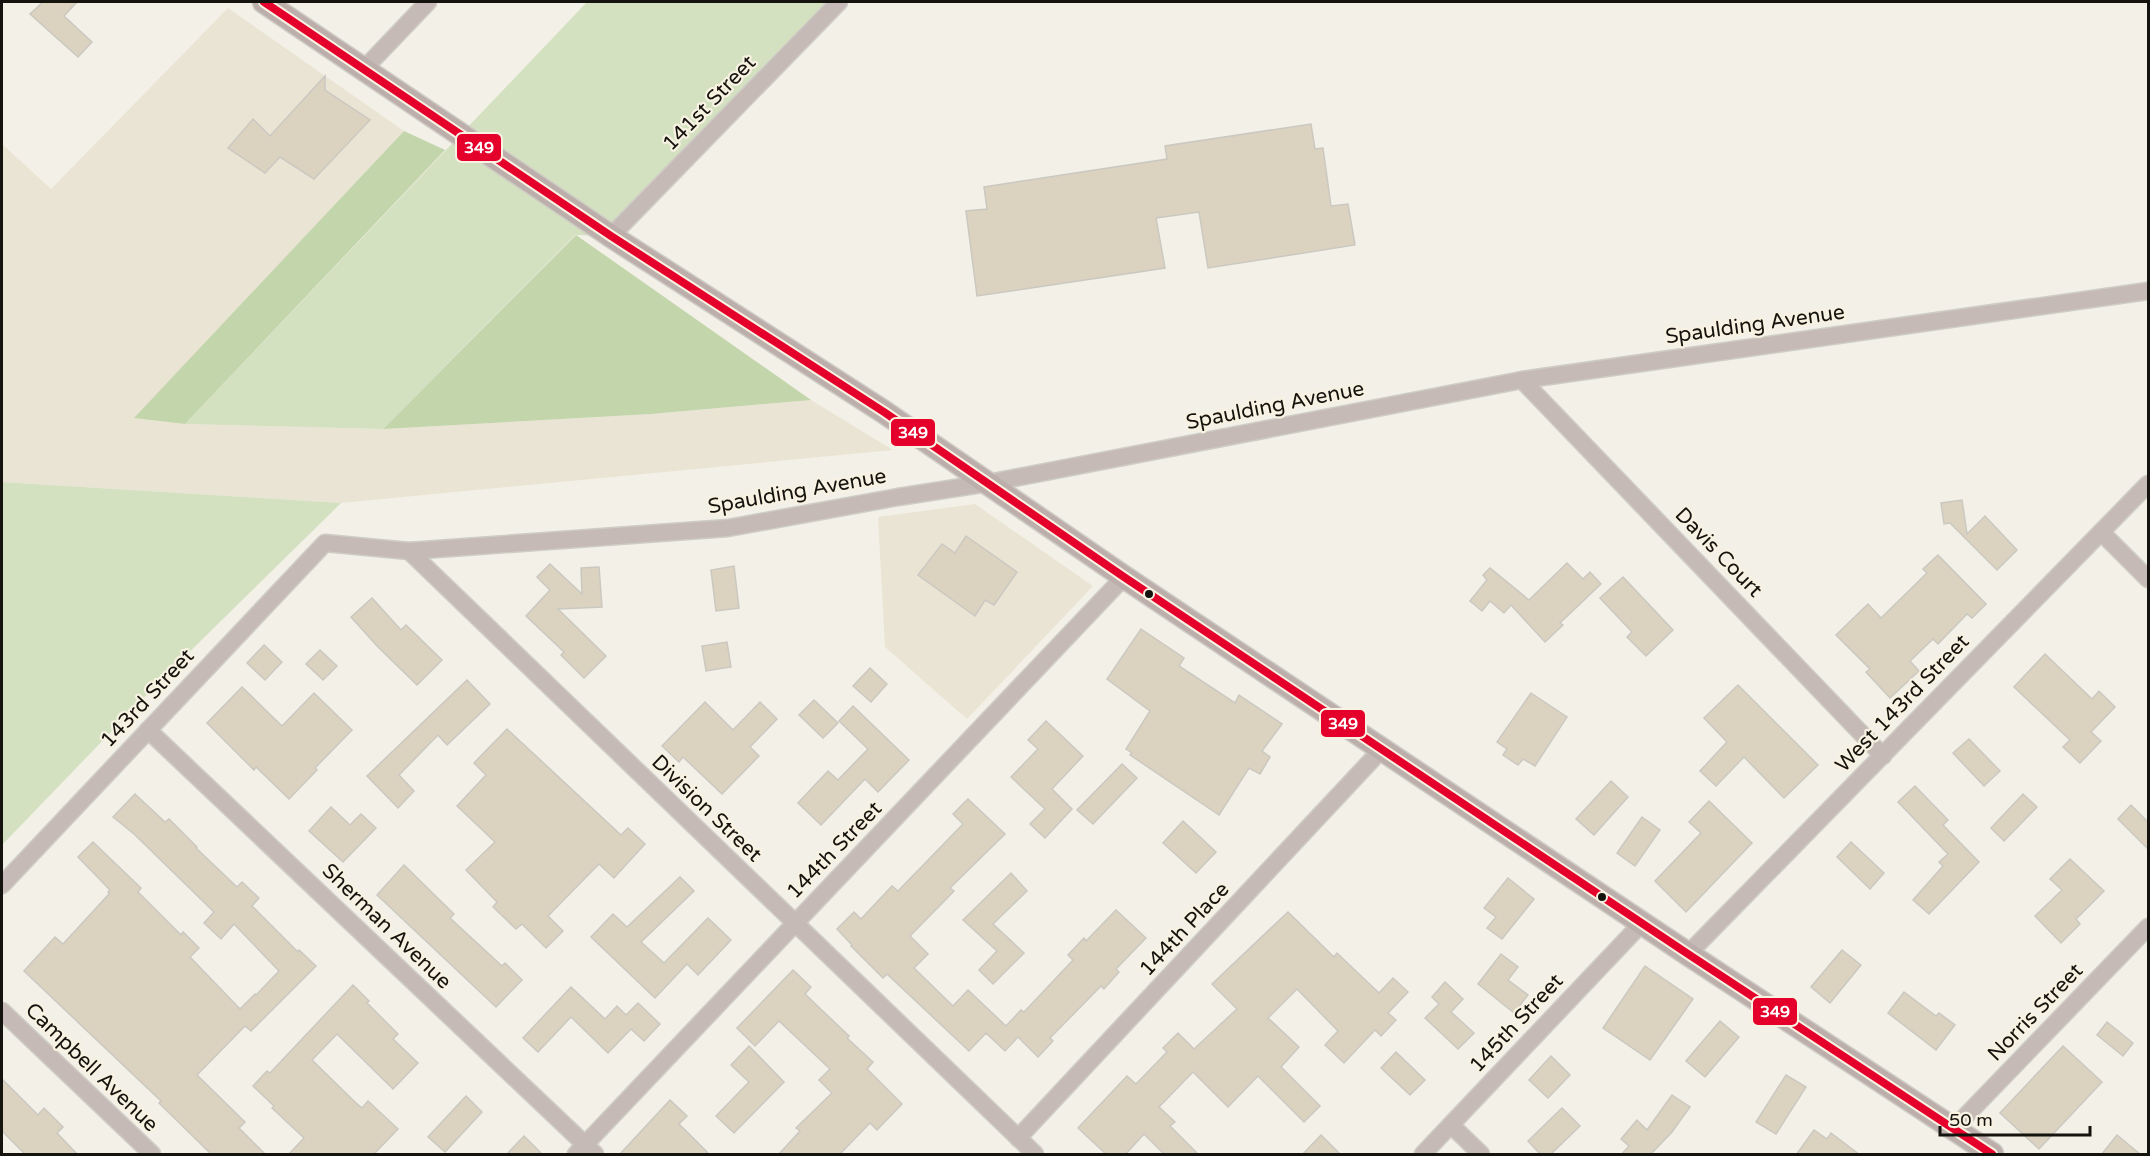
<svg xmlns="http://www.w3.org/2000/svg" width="2150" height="1156" font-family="'Varela Round',sans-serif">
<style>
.built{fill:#eae4d4}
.green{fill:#d3e1c0}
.forest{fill:#c3d5ab}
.building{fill:#dbd3c0;stroke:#cbc8c2;stroke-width:1.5}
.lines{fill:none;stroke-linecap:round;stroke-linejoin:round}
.street-casing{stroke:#cfccc5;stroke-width:19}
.secondary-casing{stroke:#cfccc5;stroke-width:25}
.street{stroke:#c5bab6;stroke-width:16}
.secondary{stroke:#bcafab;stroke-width:22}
.bus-1-casing{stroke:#f8f2e2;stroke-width:12}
.bus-1{stroke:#e4002b;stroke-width:8}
.bus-dot{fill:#15130e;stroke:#f8f2e2;stroke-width:2}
.labels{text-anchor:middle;stroke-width:4.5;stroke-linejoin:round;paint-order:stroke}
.street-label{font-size:21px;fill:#15130e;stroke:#f8f2e2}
.line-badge{stroke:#f8f2e2;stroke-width:2}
.badge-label{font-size:16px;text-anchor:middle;font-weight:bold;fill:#fff}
</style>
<rect width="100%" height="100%" fill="#f3f0e7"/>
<g class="built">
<path d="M228 8 404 131 135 418 185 424 383 429 651 414 811 400 893 450 341 503 2 482V144L51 189Z"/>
<path d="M975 504 1093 586 967 719 885 647 878 517Z"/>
</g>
<g class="green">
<path d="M587 2H839L611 236 575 235 383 429 185 424Z"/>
<path d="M2 482 341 503 163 678 2 845Z"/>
</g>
<g class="forest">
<path d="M404 131 445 150 185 424 134 418Z"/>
<path d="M576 235 811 400 651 414 383 429Z"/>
</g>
<g class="building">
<path d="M43 2H77L64 16 92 42 78 57 30 14Z"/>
<path d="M325 76V90L370 120 314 179 280 157 265 173 228 148 253 119 270 136Z"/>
<path d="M1311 124 1315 149 1323 148 1331 206 1348 204 1355 245 1208 268 1199 212 1156 218 1165 268 977 296 966 211 987 209 984 187 1167 159 1165 146Z"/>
<path d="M1962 500 1967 534 1985 516 2017 550 1997 570 1950 523 1944 524 1941 503Z"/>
<path d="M966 536 1017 572 994 605 985 600 975 616 918 575 942 544 955 553Z"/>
<path d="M1938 555 1986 604 1972 618 1967 614 1938 644 1933 639 1910 661 1919 671 1890 698 1866 672 1870 669 1836 635 1868 604 1881 618 1927 573 1923 569Z"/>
<path d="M1567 563 1583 579 1590 572 1601 584 1560 623 1563 625 1545 642 1511 605 1504 613 1490 601 1482 611 1470 601 1487 580 1483 575 1490 568 1529 600Z"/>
<path d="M550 564 582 594 581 568 599 567 602 607 558 609 606 656 584 678 561 655 564 652 526 616 550 590 537 577Z"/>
<path d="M734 566 739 608 716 611 711 570Z"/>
<path d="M1623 577 1673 630 1646 656 1627 637 1632 632 1600 598Z"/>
<path d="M372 598 401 630 406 625 442 660 417 685 378 647 351 617Z"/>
<path d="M1141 629 1184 658 1179 666 1235 703 1239 695 1282 724 1262 751 1270 757 1260 774 1249 768 1219 815 1130 755 1132 753 1126 749 1150 711 1107 679Z"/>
<path d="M727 642 731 667 706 671 702 646Z"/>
<path d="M264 645 282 662 265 680 247 663Z"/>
<path d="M320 650 337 666 323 680 306 664Z"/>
<path d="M2045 654 2092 699 2099 691 2115 707 2091 732 2101 741 2080 763 2063 747 2070 740 2014 687Z"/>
<path d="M870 668 887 684 871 702 853 686Z"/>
<path d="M467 680 490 704 447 745 438 735 399 775 414 791 398 808 367 776Z"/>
<path d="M1738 685 1818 765 1784 798 1744 757 1716 786 1700 771 1727 742 1704 718Z"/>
<path d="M242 687 282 726 314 693 352 730 315 768 317 770 289 799 256 767 254 770 207 723Z"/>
<path d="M1531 693 1567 717 1535 766 1523 759 1518 765 1503 755 1507 749 1497 742Z"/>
<path d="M814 700 838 723 823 738 799 715Z"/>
<path d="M705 702 733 730 760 702 777 719 750 747 759 756 722 794 683 757 679 762 662 746Z"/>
<path d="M853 706 909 760 878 792 865 779 821 825 798 803 828 771 838 780 868 749 839 721Z"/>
<path d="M1046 721 1083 756 1052 789 1072 809 1045 838 1030 824 1045 809 1011 777 1038 749 1028 740Z"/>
<path d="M507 729 621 835 628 828 645 844 614 878 599 864 548 916 563 931 546 948 522 924 516 929 493 907 497 902 466 870 495 842 457 806 486 775 474 763Z"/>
<path d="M1969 739 2000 771 1984 786 1953 753Z"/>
<path d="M1122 764 1137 778 1093 824 1077 810Z"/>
<path d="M1611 781 1628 797 1594 835 1576 819Z"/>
<path d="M1915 786 1948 820 1943 825 1979 862 1929 914 1913 900 1943 866 1939 862 1948 854 1898 802Z"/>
<path d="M135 794 165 822 169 819 197 847 196 848 237 887 242 882 259 898 252 906 298 952 299 950 316 966 251 1031 245 1026 197 1075 245 1122 239 1128 266 1155H212L159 1103 161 1101 24 971 55 937 63 944 109 894 108 892 110 890 78 857 93 842 141 888 138 892 181 935 183 932 199 948 190 957 240 1009 255 994 256 995 279 971 234 924 221 939 204 923 214 912 134 834 113 817Z"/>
<path d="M2023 794 2037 807 2004 841 1991 828Z"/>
<path d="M968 799 1005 834 950 888 954 891 910 936 928 954 914 968 953 1006 968 990 1006 1026 1021 1010 1024 1012 1073 960 1068 955 1084 938 1086 941 1116 910 1146 938 1116 969 1119 972 1104 989 1101 986 1050 1038 1053 1041 1038 1057 1018 1037 1005 1051 986 1033 969 1051 887 974 883 978 851 946 852 945 837 929 854 912 861 919 892 886 898 891 963 824 953 814Z"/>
<path d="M1709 801 1752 843 1686 912 1655 881 1701 833 1689 822Z"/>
<path d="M2131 805 2148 822V849L2118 819Z"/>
<path d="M331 807 350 825 361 814 376 828 343 862 309 831Z"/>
<path d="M1642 817 1660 830 1635 866 1617 853Z"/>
<path d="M1183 821 1216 852 1196 873 1163 843Z"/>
<path d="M1851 842 1884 873 1870 889 1837 857Z"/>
<path d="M2070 859 2104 891 2076 919 2080 924 2061 943 2035 916 2062 890 2050 879Z"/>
<path d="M404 865 454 914 450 918 502 966 505 963 522 980 496 1007 377 895Z"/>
<path d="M1011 873 1027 891 993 924 1024 953 993 984 979 970 997 951 963 920Z"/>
<path d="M680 877 694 891 641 942 664 963 708 918 731 940 698 975 687 964 655 998 591 937 613 914 627 927Z"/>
<path d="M1508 878 1534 899 1502 939 1487 928 1496 917 1484 908Z"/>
<path d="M1288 912 1334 957 1337 953 1379 993 1393 978 1408 992 1388 1013 1396 1020 1381 1036 1375 1030 1344 1063 1325 1045 1338 1031 1297 989 1268 1018 1299 1047 1281 1067 1320 1106 1304 1122 1258 1076 1228 1107 1193 1072 1159 1107 1175 1122 1170 1126 1199 1155H1165L1144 1134 1125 1155H1107L1078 1128 1127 1076 1136 1084 1167 1052 1163 1048 1178 1033 1194 1049 1237 1009 1212 984Z"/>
<path d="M1842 950 1861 965 1830 1003 1811 987Z"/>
<path d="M1501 954 1518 967 1508 980 1528 995 1514 1013 1478 984Z"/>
<path d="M1645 966 1693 999 1650 1060 1603 1028Z"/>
<path d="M793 970 811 987 805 994 849 1036 847 1038 873 1062 867 1069 902 1104 877 1130 870 1123 839 1155H778L800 1131 796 1128 832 1093 819 1080 830 1069 779 1021 755 1046 737 1028Z"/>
<path d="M1445 982 1463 999 1451 1012 1474 1033 1458 1049 1425 1018 1439 1004 1432 997Z"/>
<path d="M353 985 369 1001 367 1003 398 1034 393 1039 418 1063 393 1089 337 1034 312 1060 355 1102 362 1108 368 1101 398 1129 373 1155H288L304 1138 272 1108 274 1106 253 1086 267 1071 270 1073Z"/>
<path d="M571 987 605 1019 617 1006 626 1015 638 1003 660 1024 644 1041 631 1029 608 1053 571 1017 538 1052 523 1038Z"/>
<path d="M1904 992 1936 1016 1939 1013 1955 1025 1936 1050 1888 1013Z"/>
<path d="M1720 1021 1739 1037 1705 1077 1686 1061Z"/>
<path d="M2107 1022 2133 1043 2123 1056 2097 1035Z"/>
<path d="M749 1046 784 1082 734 1133 716 1116 749 1082 731 1065Z"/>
<path d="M2063 1046 2102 1082 2039 1149 2000 1113Z"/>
<path d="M1396 1052 1425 1080 1410 1095 1381 1068Z"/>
<path d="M1551 1056 1570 1075 1548 1098 1529 1080Z"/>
<path d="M1786 1075 1806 1087 1776 1134 1756 1122Z"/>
<path d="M2 1079 38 1115 44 1108 63 1127 57 1133 78 1155H26L2 1131Z"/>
<path d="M1672 1095 1690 1107 1672 1132 1650 1155H1621L1629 1146 1621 1139 1637 1120 1647 1130Z"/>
<path d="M466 1096 482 1112 445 1152 428 1137Z"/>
<path d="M670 1100 687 1116 679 1124 710 1155H619Z"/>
<path d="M1562 1108 1580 1126 1550 1155H1541L1528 1141Z"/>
<path d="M1814 1130 1827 1139 1831 1133 1860 1155H1796Z"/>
<path d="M1321 1135 1341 1155H1302Z"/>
<path d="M2117 1135 2141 1155H2101Z"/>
<path d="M524 1136 543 1155H506Z"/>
</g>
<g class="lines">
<g class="street-casing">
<g id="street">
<path d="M364 69 428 2"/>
<path d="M611 236 839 2"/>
<path d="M1522 380 1883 756"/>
<path d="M2101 532 2148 579"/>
<path d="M409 551 728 528 898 497 988 483 1522 380 2148 291"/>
<path d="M148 730 595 1154"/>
<path d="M2 885 325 543 409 551 1035 1154"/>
<path d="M1688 954 2148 484"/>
<path d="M2 1011 152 1154"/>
<path d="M1451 1125 1481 1154"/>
<path d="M1954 1128 2148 927"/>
<path d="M1018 1138 1382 749"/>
<path d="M576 1154 1124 577"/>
<path d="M1423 1154 1642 923"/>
</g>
</g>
<g class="secondary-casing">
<path id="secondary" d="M264 2 611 236 884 412 1124 577 1688 954 1992 1154"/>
</g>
<use href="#street" class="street"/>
<use href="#secondary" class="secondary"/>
<g class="bus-1-casing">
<path id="bus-1" d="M264 2 611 236 884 412 1124 577 1688 954 1992 1154"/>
</g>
<use href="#bus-1" class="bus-1"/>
</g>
<g class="bus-dot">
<circle cx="1149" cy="594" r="5"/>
<circle cx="1602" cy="897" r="5"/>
</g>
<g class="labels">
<g class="street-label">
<text transform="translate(709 103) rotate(-46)" y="7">141st Street</text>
<text transform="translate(1755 324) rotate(-8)" y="7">Spaulding Avenue</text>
<text transform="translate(1275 405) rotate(-11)" y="7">Spaulding Avenue</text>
<text transform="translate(797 491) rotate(-10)" y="7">Spaulding Avenue</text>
<text transform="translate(1719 552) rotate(46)" y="7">Davis Court</text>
<text transform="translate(147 698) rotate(-47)" y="7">143rd Street</text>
<text transform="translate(1902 703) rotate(-46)" y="7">West 143rd Street</text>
<text transform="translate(707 808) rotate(44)" y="7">Division Street</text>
<text transform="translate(834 850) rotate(-46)" y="7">144th Street</text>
<text transform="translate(387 926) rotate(44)" y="7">Sherman Avenue</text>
<text transform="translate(1184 929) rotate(-47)" y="7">144th Place</text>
<text transform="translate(2035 1012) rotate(-46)" y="7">Norris Street</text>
<text transform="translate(1516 1023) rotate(-47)" y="7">145th Street</text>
<text transform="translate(92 1067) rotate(44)" y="7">Campbell Avenue</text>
</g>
</g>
<g class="line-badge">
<rect x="456" y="133" width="46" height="29" rx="6" fill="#e4002b"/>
<rect x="890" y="418" width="46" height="29" rx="6" fill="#e4002b"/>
<rect x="1320" y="709" width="46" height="29" rx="6" fill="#e4002b"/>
<rect x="1752" y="997" width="46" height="29" rx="6" fill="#e4002b"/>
</g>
<g class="badge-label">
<text x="479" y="153">349</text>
<text x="913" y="438">349</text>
<text x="1343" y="729">349</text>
<text x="1775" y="1017">349</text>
</g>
<rect width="2150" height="1156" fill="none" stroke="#15130e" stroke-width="6"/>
<path d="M1940 1126v9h150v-9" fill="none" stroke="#15130e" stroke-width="3"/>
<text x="1949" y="1126" font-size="18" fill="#15130e" stroke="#f8f2e2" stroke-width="4.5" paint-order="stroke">50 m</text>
</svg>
